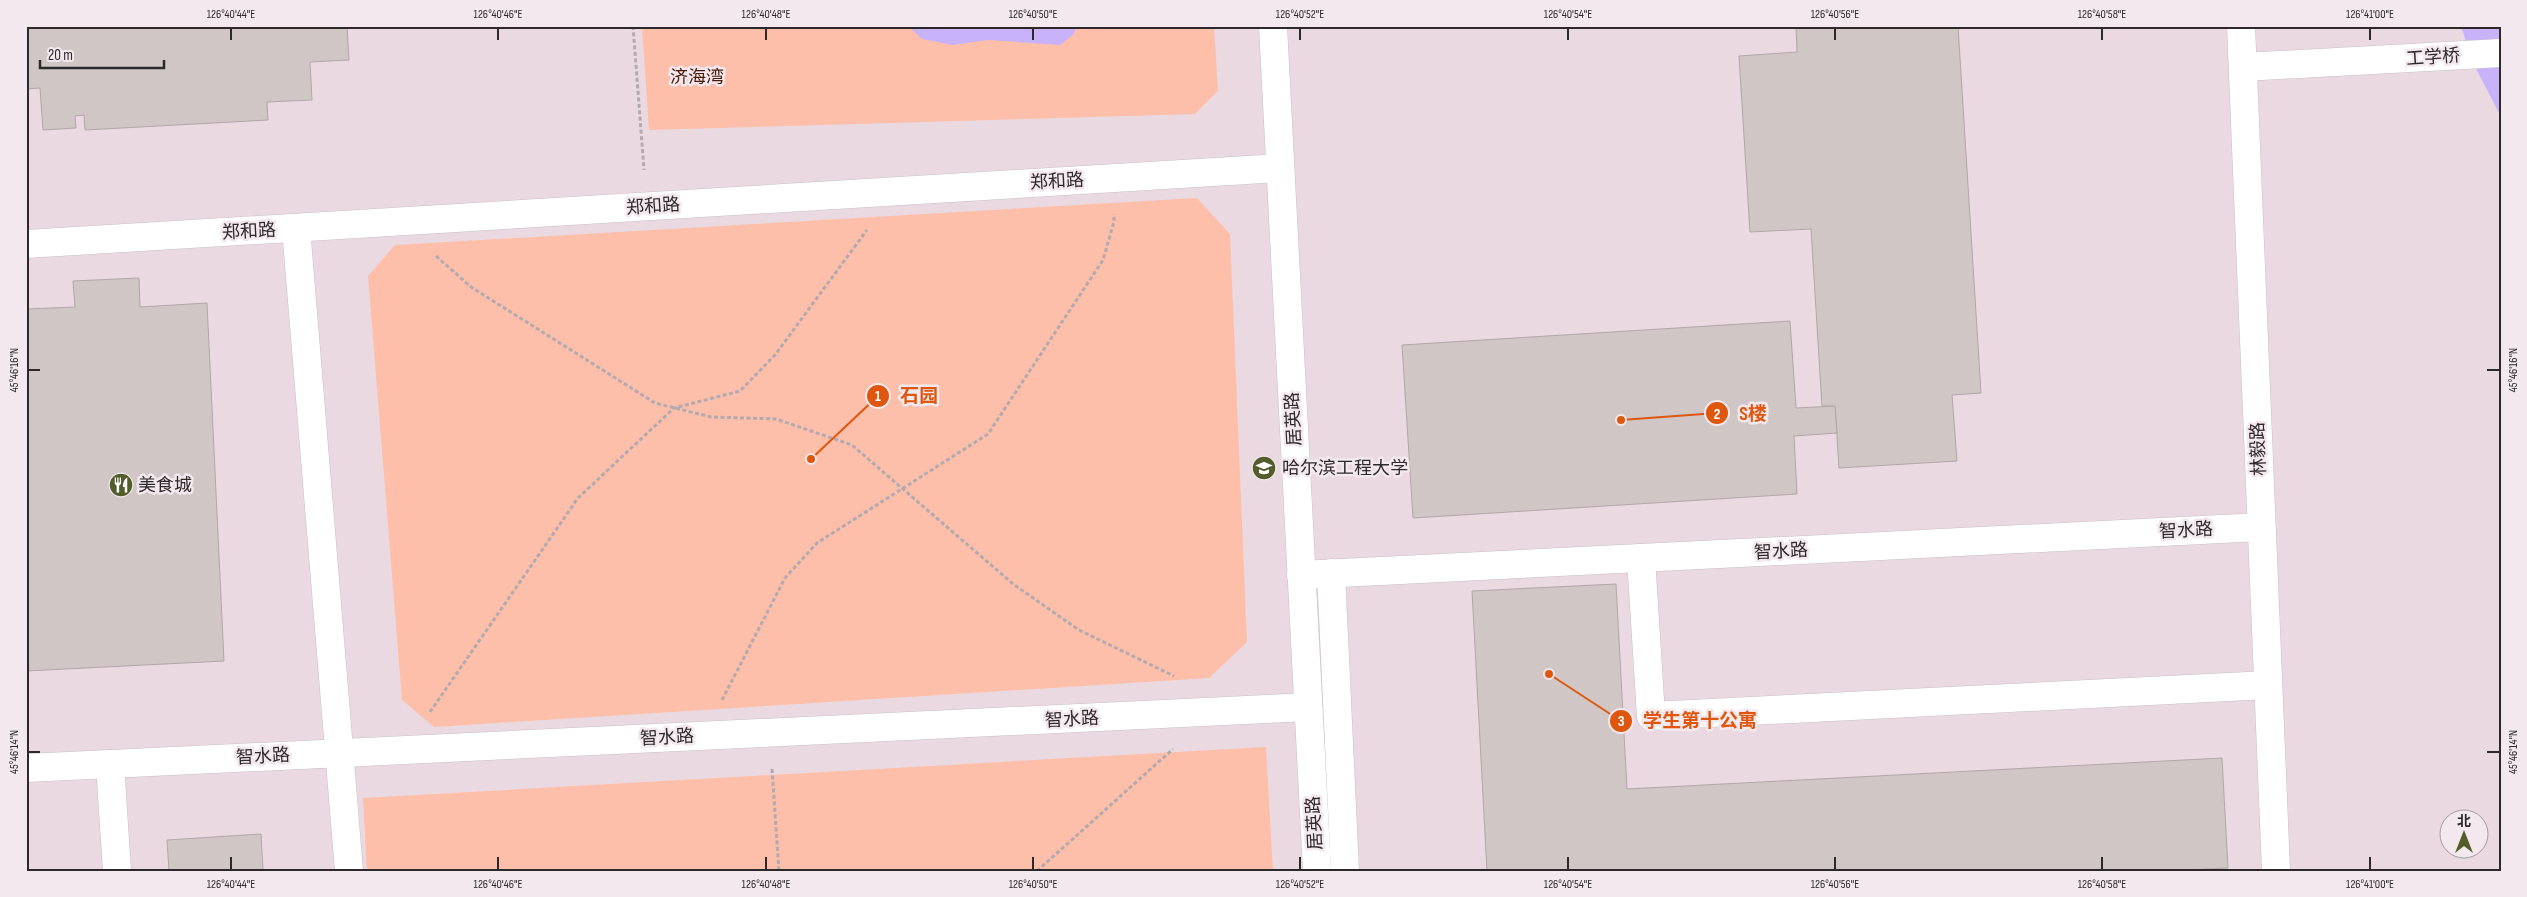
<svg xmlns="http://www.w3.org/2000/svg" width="2527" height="897" font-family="'Sofia Sans Condensed','Noto Sans SC',sans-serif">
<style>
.built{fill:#ebd9e1;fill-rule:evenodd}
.green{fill:#fdbfa9}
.water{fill:#c8b3fa}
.building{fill:#d1c6c6;stroke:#b1a6a7}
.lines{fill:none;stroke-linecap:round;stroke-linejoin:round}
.minor-casing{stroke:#c9bfc3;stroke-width:29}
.path{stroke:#b3aaaf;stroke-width:3;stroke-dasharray:4 2.5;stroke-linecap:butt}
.minor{stroke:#fff;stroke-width:28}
.ticks{fill:none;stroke:#2d292b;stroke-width:2}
.labels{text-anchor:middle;stroke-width:5;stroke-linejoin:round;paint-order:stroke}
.street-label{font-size:18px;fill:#2d292b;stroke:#f3e8ed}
.park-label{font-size:18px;fill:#4a1a08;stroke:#f3e8ed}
.poi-label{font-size:18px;fill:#2d292b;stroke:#f3e8ed;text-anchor:start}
.leader{fill:none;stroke:#df570e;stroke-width:2}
.callout-dot{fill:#df570e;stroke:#f3e8ed;stroke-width:2}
.mark-label{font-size:15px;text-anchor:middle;font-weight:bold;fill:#fff}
.callout-label{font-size:19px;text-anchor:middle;font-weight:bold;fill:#df570e;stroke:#f3e8ed;stroke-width:5;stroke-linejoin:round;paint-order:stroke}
.neatline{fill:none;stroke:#2d292b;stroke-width:2}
.ticks-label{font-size:12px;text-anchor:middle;fill:#2d292b}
</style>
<rect width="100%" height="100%" fill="#f3e8ed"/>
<path class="built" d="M26 26H2461L2472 61 2501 117V871H26ZM2450 820H2480V850H2450Z"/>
<g class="green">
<path d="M642 26H1214L1218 91 1195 114 649 130Z"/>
<path d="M1197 198 1230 234 1247 642 1209 678 434 727 402 700 368 276 395 245Z"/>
<path d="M1266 747 1273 871H367L363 798Z"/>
</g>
<g class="water">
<path d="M908 26H1076L1074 34 1060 45 988 40 952 45 922 39Z"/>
<path d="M2461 26H2501V117L2472 61Z"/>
</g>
<g class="building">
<path d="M26 26H347L349 60 310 62 312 100 267 102 268 120 85 130 84 115 75 116 76 128 43 130 40 88 26 89Z"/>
<path d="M1796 26H1958L1981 393 1952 395 1957 461 1839 468 1835 406H1822L1811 229 1750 232 1739 56 1797 52Z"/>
<path d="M139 278 140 307 207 303 224 661 26 671V309L75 307 73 281Z"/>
<path d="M1790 321 1796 408 1835 406 1837 433 1794 436 1797 494 1413 518 1402 345Z"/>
<path d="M1616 584 1627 789 2222 758 2228 868 2168 871H1487L1472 591Z"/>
<path d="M261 834 263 871H169L167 840Z"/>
</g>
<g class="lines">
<g class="minor-casing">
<g id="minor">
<path d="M1273 26 1317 871"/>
<path d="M2241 26 2276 871"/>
<path d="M2243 67 2501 53"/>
<path d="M296 228 349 871"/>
<path d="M26 244 1280 168"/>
<path d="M1641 558 1651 716 2268 685"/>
<path d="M1331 573 1345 871"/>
<path d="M1301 575 2261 527"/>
<path d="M110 764 117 871"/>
<path d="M26 768 1308 707"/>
</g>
</g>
<g class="path">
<path d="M633 26 644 170"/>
<path d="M436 256 471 287 655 403 711 417 776 419 852 445 1013 584 1079 630 1174 676"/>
<path d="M722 700 785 578 817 543 988 434 1103 260 1114 222V214"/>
<path d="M430 712 578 498 674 408 740 391 775 355 867 230"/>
<path d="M772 769 779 871"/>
<path d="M1037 871 1173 749"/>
</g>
<use href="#minor" class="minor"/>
</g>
<path class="ticks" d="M231 28V40M498 28V40M766 28V40M1033 28V40M1300 28V40M1568 28V40M1835 28V40M2102 28V40M2370 28V40M28 370H40M2487 370H2500M28 752H40M2487 752H2500M231 857V870M498 857V870M766 857V870M1033 857V870M1300 857V870M1568 857V870M1835 857V870M2102 857V870M2370 857V870"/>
<defs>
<g id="university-disc" transform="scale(1.25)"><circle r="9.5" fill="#535c2b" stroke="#f3e8ed"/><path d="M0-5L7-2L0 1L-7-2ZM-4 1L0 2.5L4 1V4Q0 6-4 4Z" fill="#fff"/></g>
<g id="restaurant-disc" transform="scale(1.25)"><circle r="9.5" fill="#535c2b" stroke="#f3e8ed"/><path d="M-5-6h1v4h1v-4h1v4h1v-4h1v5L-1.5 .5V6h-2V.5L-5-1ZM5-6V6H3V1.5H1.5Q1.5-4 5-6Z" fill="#fff"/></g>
</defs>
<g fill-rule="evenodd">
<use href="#university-disc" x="1264" y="468"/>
<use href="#restaurant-disc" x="121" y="485"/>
</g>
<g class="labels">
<g class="street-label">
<text transform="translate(2433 57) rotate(-4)" y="6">工学桥</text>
<text transform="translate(1057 181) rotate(-3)" y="6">郑和路</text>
<text transform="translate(653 206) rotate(-4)" y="6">郑和路</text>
<text transform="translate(249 231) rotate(-3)" y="6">郑和路</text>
<text transform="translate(1293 419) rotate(-93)" y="6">居英路</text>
<text transform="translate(2258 449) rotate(-92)" y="6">林毅路</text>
<text transform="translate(2186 530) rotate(-3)" y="6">智水路</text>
<text transform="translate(1781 551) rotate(-3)" y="6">智水路</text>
<text transform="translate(1072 719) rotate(-3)" y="6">智水路</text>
<text transform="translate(667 737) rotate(-3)" y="6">智水路</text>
<text transform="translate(263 756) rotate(-3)" y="6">智水路</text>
<text transform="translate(1314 823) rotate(-93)" y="6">居英路</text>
</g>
<g class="park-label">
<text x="697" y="83">济海湾</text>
</g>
<g class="poi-label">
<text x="1282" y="474">哈尔滨工程大学</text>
<text x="138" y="491">美食城</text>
</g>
</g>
<path class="leader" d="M811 459L878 396M1621 420L1717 413M1549 674L1621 721"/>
<g class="callout-dot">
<circle cx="811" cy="459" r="5"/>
<circle cx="1621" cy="420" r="5"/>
<circle cx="1549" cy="674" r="5"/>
<circle cx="878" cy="396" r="12"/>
<circle cx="1717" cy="413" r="12"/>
<circle cx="1621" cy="721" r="12"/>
</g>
<g class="mark-label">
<text x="878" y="401">1</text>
<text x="1717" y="419">2</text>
<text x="1621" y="726">3</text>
</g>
<g class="callout-label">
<text x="919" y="402">石园</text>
<text x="1753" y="420">S楼</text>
<text x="1700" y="727">学生第十公寓</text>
</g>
<rect width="2527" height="897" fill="none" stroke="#f3e8ed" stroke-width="55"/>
<g transform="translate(2464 834)"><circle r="24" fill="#f3e8ed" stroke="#a49c9f"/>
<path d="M0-4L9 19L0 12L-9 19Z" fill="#535c2b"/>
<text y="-8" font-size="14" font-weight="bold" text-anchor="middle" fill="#2d292b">北</text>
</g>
<path d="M40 60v8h124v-8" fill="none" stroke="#2d292b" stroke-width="2.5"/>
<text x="48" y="60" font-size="15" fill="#2d292b" stroke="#f3e8ed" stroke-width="4" paint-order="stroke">20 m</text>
<rect x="28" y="28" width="2472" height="842" class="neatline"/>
<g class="ticks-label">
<text x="231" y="18">126°40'44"E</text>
<text x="498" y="18">126°40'46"E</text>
<text x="766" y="18">126°40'48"E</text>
<text x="1033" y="18">126°40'50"E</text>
<text x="1300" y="18">126°40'52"E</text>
<text x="1568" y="18">126°40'54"E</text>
<text x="1835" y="18">126°40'56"E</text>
<text x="2102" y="18">126°40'58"E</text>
<text x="2370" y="18">126°41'00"E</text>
<text transform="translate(14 370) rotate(-90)" y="4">45°46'16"N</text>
<text transform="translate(2513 370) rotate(-90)" y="4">45°46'16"N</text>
<text transform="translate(14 752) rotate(-90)" y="4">45°46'14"N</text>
<text transform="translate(2513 752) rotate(-90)" y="4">45°46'14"N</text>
<text x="231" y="888">126°40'44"E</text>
<text x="498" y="888">126°40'46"E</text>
<text x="766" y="888">126°40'48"E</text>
<text x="1033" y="888">126°40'50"E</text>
<text x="1300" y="888">126°40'52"E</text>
<text x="1568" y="888">126°40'54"E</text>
<text x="1835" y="888">126°40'56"E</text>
<text x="2102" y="888">126°40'58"E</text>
<text x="2370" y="888">126°41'00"E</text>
</g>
</svg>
